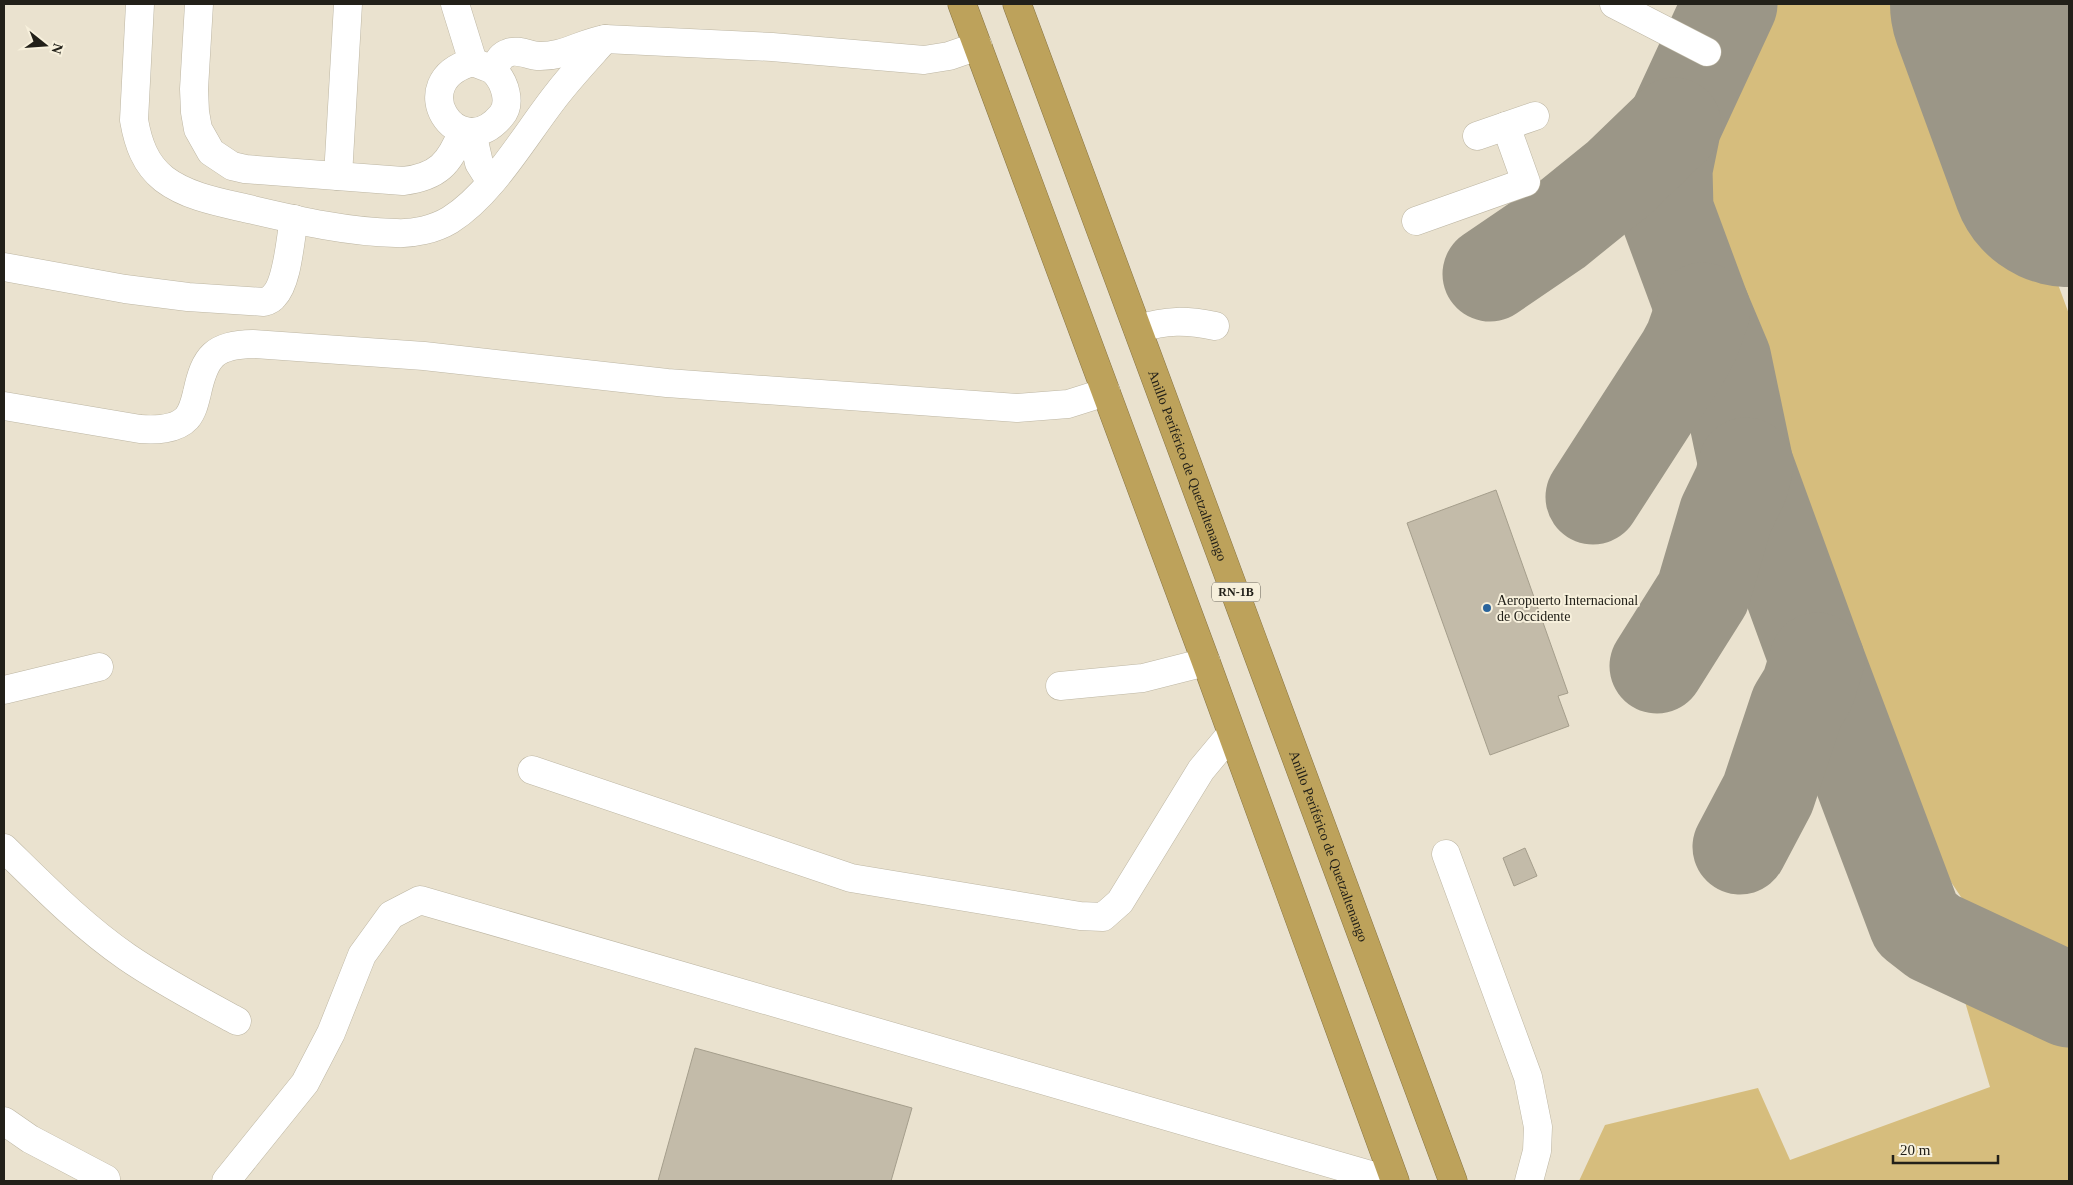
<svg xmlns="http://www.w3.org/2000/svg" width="2073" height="1185" font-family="'Times New Roman',serif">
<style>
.green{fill:#d6bd7d}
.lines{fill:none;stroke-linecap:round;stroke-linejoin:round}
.taxiway{stroke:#9b9687;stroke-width:95}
.runway{stroke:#9b9687;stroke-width:238}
.building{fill:#c3bba9;stroke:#a59e8c}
.minor-casing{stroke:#bdb6a3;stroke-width:29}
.highway-casing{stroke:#877444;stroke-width:29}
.minor{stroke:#fff;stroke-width:28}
.highway{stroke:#bda25b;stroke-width:28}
.poi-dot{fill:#2a649c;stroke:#f7f0dc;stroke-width:2}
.labels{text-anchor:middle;stroke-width:4;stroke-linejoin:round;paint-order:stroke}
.shield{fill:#f7f0dc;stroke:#625e54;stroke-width:1}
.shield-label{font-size:12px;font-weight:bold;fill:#222019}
.street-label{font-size:14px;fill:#222019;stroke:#f7f0dc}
.poi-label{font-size:14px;fill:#222019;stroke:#f7f0dc;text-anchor:start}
</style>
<rect width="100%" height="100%" fill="#eae2cf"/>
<g class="green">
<path d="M1775 4H1954L2069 314V964L2015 940 1967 906 1937 861 1705 220C1704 210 1703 199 1704 190 1710 128 1749 60 1775 4Z"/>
<path d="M1963 995 2069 1041V1181H1579L1605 1125 1758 1088 1790 1160 1990 1087Z"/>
</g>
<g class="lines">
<g class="taxiway">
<path d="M1730 4 1674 125 1665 169 1666 210 1703 310 1724 360 1746 465 1817 660 1916 923 1934 937 2069 1000"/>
<path d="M1490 274 1556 229 1619 178 1674 125"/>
<path d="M1593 497 1684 356 1692 341 1703 310"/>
<path d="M1657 666 1703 593 1726 515 1741 484 1746 465"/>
<path d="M1740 847 1768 794 1797 707 1808 689 1817 660"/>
</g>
<path class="runway" d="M2009 4 2069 168"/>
</g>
<g class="building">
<path d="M1496 490 1568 693 1558 696 1569 726 1490 755 1407 523Z"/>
<path d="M1525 848 1537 876 1514 886 1503 858Z"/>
<path d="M695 1048 912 1108 891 1181H658Z"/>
</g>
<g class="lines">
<g class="minor-casing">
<g id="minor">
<path d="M140 4 134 120C138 143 145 164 164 179 189 198 224 203 253 210 300 221 348 232 396 233 414 234 435 229 450 220 493 193 526 133 558 93 572 75 589 57 605 39"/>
<path d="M199 4 194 89 195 112 198 129 211 152 232 166 245 169 403 181C438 177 450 163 462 132"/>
<path d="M455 4 473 62"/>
<path d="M1614 4 1707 52"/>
<path d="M473 62C479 65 489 67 494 71 505 82 512 104 501 116 458 167 402 81 473 62Z"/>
<path d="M493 70C497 64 500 55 508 53 517 49 528 55 538 56 564 57 581 43 605 39L772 47 924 60 949 56 978 46"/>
<path d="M472 132 479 163 491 182"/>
<path d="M1477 136 1535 116"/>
<path d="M338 176 348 4"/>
<path d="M1416 221 1526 182 1506 126"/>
<path d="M4 267 125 289 188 297 264 302C268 301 272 299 274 296 288 282 290 239 294 219"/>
<path d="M1138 329C1167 320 1186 320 1215 326"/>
<path d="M4 406 140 429C155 430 176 430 187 418 193 411 195 401 197 393 205 356 214 345 253 344L424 356 667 383 1017 408 1068 404 1106 392"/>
<path d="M1060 686 1143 678 1206 662"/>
<path d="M4 690 99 667"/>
<path d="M532 770 851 878 1080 916 1103 917 1120 902 1201 770 1231 734"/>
<path d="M4 848C43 886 82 926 127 957 162 981 200 1001 237 1021"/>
<path d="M1446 854 1528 1077 1538 1127 1537 1151 1529 1181"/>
<path d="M4 1121 30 1139 106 1179"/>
<path d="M226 1181 305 1083 331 1033 362 955 391 915 420 900 1391 1181"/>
</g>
</g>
<g class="highway-casing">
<g id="highway">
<path d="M962 4 1206 662 1395 1181"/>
<path id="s1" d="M1017 4 1453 1181"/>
</g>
</g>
<use href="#minor" class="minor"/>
<use href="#highway" class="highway"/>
</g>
<circle class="poi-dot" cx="1487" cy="608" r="5"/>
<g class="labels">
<rect class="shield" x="1212" y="582.5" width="48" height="19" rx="4"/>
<g class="shield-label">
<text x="1236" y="596">RN-1B</text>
</g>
<g class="street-label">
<text dy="5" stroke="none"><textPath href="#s1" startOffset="492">Anillo Periférico de Quetzaltenango</textPath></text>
<text dy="5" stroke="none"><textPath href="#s1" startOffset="898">Anillo Periférico de Quetzaltenango</textPath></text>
</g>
<g class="poi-label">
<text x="1497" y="605">Aeropuerto Internacional<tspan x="1497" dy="16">de Occidente</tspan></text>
</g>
</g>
<rect width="2073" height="1185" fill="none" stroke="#222019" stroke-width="10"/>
<g transform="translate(45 45) rotate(107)" stroke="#f7f0dc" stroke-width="4" paint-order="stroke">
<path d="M0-4L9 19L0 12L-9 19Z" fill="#222019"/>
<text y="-8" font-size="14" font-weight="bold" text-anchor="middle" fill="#222019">N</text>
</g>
<path d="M1893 1155v8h105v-8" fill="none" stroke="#222019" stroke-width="2.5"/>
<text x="1900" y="1155" font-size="15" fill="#222019" stroke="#f7f0dc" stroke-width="4" paint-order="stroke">20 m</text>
</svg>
